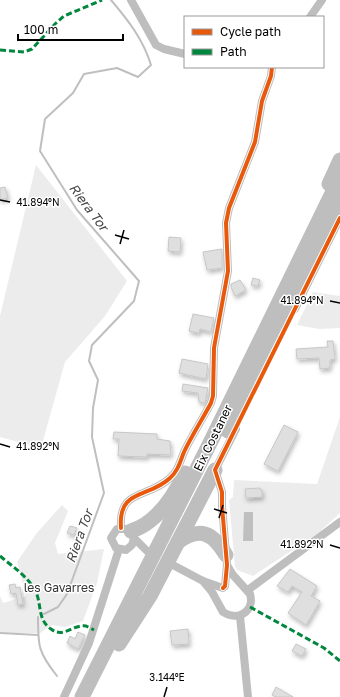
<svg xmlns="http://www.w3.org/2000/svg" width="340" height="697" font-family="'Golos Text',sans-serif">
<style>
.green{fill:#ececec}
.water{fill:#bfbfbf}
.lines{fill:none;stroke-linecap:round;stroke-linejoin:round}
.stream{stroke:#bfbfbf;stroke-width:2}
.building{fill:#dfdfdf;stroke:#c7c7c7;filter:url(#shadow)}
.minor{stroke:#bebebe;stroke-width:8}
.motorway{stroke:#bebebe;stroke-width:15}
.quiet{stroke:#00873e;stroke-width:3;stroke-dasharray:6 3;stroke-linecap:butt}
.cycleway-casing{stroke:#fff;stroke-width:6}
.cycleway{stroke:#e8590c;stroke-width:4}
.ticks{fill:none;stroke:#000;stroke-width:1.5}
.labels{text-anchor:middle;stroke-width:3;stroke-linejoin:round;paint-order:stroke}
.street-label{font-size:12px;fill:#000;stroke:#fff}
.park-label{font-size:12px;fill:#333;stroke:#fff}
.water-label{font-size:13px;font-style:italic;fill:#444;stroke:#fff}
.ticks-label{font-size:10px;text-anchor:middle;fill:#000;stroke:#fff;stroke-width:3;stroke-linejoin:round;paint-order:stroke}
</style>
<defs>
<filter id="shadow"><feDropShadow dx="1.5" dy="3" stdDeviation="2" flood-color="#0004"/></filter>
</defs>
<rect width="100%" height="100%" fill="#fff"/>
<g class="green">
<path d="M36 165 127 281 105 316 65 362 41 448 0 437V316Z"/>
<path d="M313 292 340 296V328L319 329 297 325Z"/>
<path d="M340 417V513L317 534 253 576 237 570 235 566 229 500 233 497 234 480 317 484Z"/>
<path d="M62 505 68 511 55 543 58 554 104 549 97 583 83 621 65 627 52 625 40 633H0V596L3 603 26 596 17 562 36 534Z"/>
</g>
<path class="water" d="M244 512H253V541H243Z"/>
<g class="lines">
<g class="stream">
<path d="M44 614 58 607 67 594 104 493 92 437 93 408 98 380 89 361 92 345 134 301 139 281 77 210 40 151 45 119 73 93 84 74 117 68 138 77 151 65C143 39 128 20 111 0"/>
<path d="M38 617C38 646 38 652 57 676"/>
<path d="M0 633 38 635"/>
</g>
</g>
<g class="building">
<path d="M5 187 8 198 0 200V188Z"/>
<path d="M169 237 181 238 180 252 168 251Z"/>
<path d="M222 249V268L207 270 203 252Z"/>
<path d="M253 278 260 280 258 286 251 285Z"/>
<path d="M240 280 246 290 235 296 231 287V284Z"/>
<path d="M193 314 214 318 211 332 200 329 199 333 189 331Z"/>
<path d="M327 341H333L335 359 330 360V368L320 369 319 358 297 359 296 349 328 347Z"/>
<path d="M182 359 208 364 206 379 179 373Z"/>
<path d="M183 384 208 388 205 403 199 402 198 393 182 391Z"/>
<path d="M284 425 298 432 278 471 264 464Z"/>
<path d="M114 432 157 434V439L170 441 171 455 147 454V457L118 456 119 439H113Z"/>
<path d="M260 488V490H262V497L246 498 245 489Z"/>
<path d="M70 526 77 528 74 535 67 533Z"/>
<path d="M290 569 317 586 311 596 320 601 306 625 288 613 302 592 292 586 288 592 277 586Z"/>
<path d="M15 584 16 588 20 587 23 604 18 605 16 593 11 594 9 585Z"/>
<path d="M188 629 189 644 172 645 170 631Z"/>
<path d="M78 632 85 635 78 649 67 643 70 636 75 639Z"/>
<path d="M296 644 306 649 302 656 292 651Z"/>
<path d="M276 687 293 697H276L272 695Z"/>
</g>
<g class="lines">
<g class="minor">
<path d="M131 0 156 45 164 49 185 54"/>
<path d="M310 17 322 0"/>
<path d="M295 309 340 218"/>
<path d="M121 528C118 488 148 499 170 478 178 471 180 462 184 452 192 435 202 420 211 403L213 396 214 348 228 271 226 223 229 208 255 142 262 101 271 76 272 67"/>
<path d="M134 538 132 545 126 550 116 548 111 538 117 529H128L134 538 147 551"/>
<path d="M171 564 203 581 223 588"/>
<path d="M203 581 212 592 223 612C238 622 255 611 250 594L233 575 227 565"/>
<path d="M225 586 227 565 222 506V492L215 470 236 429"/>
<path d="M248 590 340 522"/>
<path d="M240 616 248 697"/>
<path d="M64 697 89 643 119 549"/>
</g>
<g class="motorway">
<path d="M329 184 340 160"/>
<path d="M228 431 340 201"/>
<path d="M131 531C157 523 174 496 185 473"/>
<path d="M178 542C200 526 213 533 226 555"/>
<path d="M119 644 150 596 215 470"/>
<path d="M82 697 210 443 340 177"/>
</g>
<g class="quiet">
<path d="M0 50 24 52 32 49 55 24 64 16 102 0"/>
<path d="M0 556C13 567 27 576 35 590 42 603 37 620 51 629 64 639 72 624 86 626 88 627 92 629 94 630"/>
<path d="M250 607 324 648 340 661"/>
</g>
<g class="cycleway-casing">
<g id="cycleway">
<path d="M121 528C118 488 148 499 170 478 178 471 180 462 184 452 192 435 202 420 211 403L213 396 214 348 228 271 226 223 229 208 255 142 262 101 271 76 272 67"/>
<path d="M223 588 225 586 227 565 222 506V492L215 470 340 218"/>
</g>
</g>
<use href="#cycleway" class="cycleway"/>
</g>
<path class="ticks" d="M0 200 10 202M115 235 129 239M120 244 124 230M330 301 340 303M0 444 10 447M214 509 227 513M219 518 223 505M330 545 340 548M164 697 167 687"/>
<g class="labels">
<g class="street-label">
<text transform="translate(213 438) rotate(-64)" y="4">Eix Costaner</text>
</g>
<g class="park-label">
<text x="59" y="592">les Gavarres</text>
</g>
<g class="water-label">
<text transform="translate(89 207) rotate(53)" y="5">Riera Tor</text>
<text transform="translate(79 536) rotate(-70)" y="5">Riera Tor</text>
</g>
</g>
<g class="ticks-label">
<text x="38" y="206">41.894°N</text>
<text x="302" y="304">41.894°N</text>
<text x="38" y="450">41.892°N</text>
<text x="302" y="548">41.892°N</text>
<text x="167" y="681">3.144°E</text>
</g>
<rect x="184" y="16" width="140" height="52" fill="#ffffff" stroke="#999999"/>
<rect x="192" y="29" width="20" height="6" fill="#e8590c" stroke="#999999"/>
<text x="220" y="36" font-size="12" fill="#000000">Cycle path</text>
<rect x="192" y="49" width="20" height="6" fill="#00873e" stroke="#999999"/>
<text x="220" y="56" font-size="12" fill="#000000">Path</text>
<path d="M18 34v6h105v-6" fill="none" stroke="#000000" stroke-width="2"/>
<text x="24" y="34" font-size="12" fill="#000000" stroke="#ffffff" stroke-width="3" paint-order="stroke">100 m</text>
</svg>
